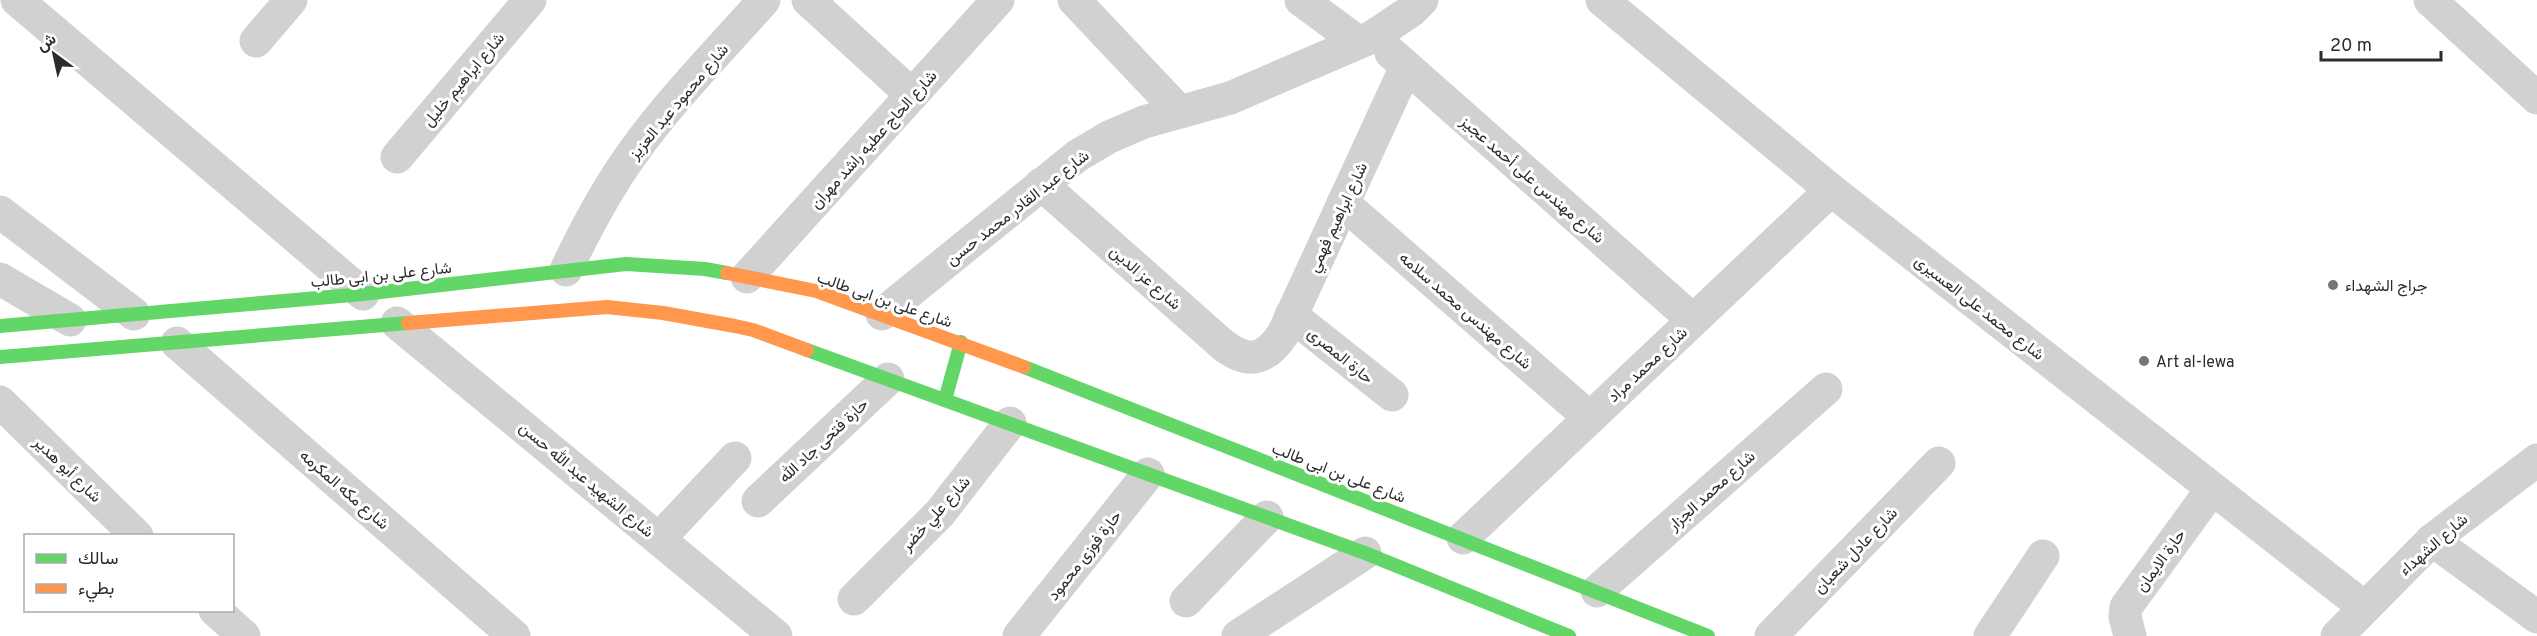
<svg xmlns="http://www.w3.org/2000/svg" width="2537" height="636" font-family="Overpass,Vazirmatn,sans-serif">
<style>
.lines{fill:none;stroke-linecap:round;stroke-linejoin:round}
.street{stroke:#d1d1d1;stroke-width:33}
.fast{stroke:#63d668;stroke-width:14}
.slow{stroke:#ff974d;stroke-width:14}
.poi-dot{fill:#767676;stroke:#fff;stroke-width:2}
.labels{text-anchor:middle;stroke-width:6;stroke-linejoin:round;paint-order:stroke}
.street-label{font-size:16px;fill:#2c2c2c;stroke:#fff}
.poi-label{font-size:16px;fill:#2c2c2c;stroke:#fff;text-anchor:start}
</style>
<rect width="100%" height="100%" fill="#fff"/>
<g class="lines">
<g class="street">
<path d="M17 0 363 294"/>
<path d="M808 0 912 95"/>
<path d="M1074 0 1179 111"/>
<path d="M1301 0 1358 42"/>
<path d="M1602 0 1831 190 2364 607"/>
<path d="M2430 0 2537 98"/>
<path d="M256 41 291 0"/>
<path d="M1391 53 1693 320"/>
<path d="M397 157 530 0"/>
<path d="M1041 184 1223 345C1248 364 1265 361 1283 334L1406 67"/>
<path d="M1343 203 1590 418"/>
<path d="M0 212 134 314"/>
<path d="M566 270C585 230 606 190 632 154 671 99 720 50 764 0"/>
<path d="M747 277 998 0"/>
<path d="M0 279 70 320"/>
<path d="M882 314 1077 156 1109 137 1144 122 1230 98 1372 37 1411 11 1422 0"/>
<path d="M1291 315 1392 395"/>
<path d="M397 323 776 636"/>
<path d="M177 343 514 636"/>
<path d="M0 402 137 536"/>
<path d="M758 501 888 379"/>
<path d="M1463 538 1831 190"/>
<path d="M659 539 735 458"/>
<path d="M2432 540 2537 617"/>
<path d="M1597 591 1826 389"/>
<path d="M854 599 940 513 1010 423"/>
<path d="M1186 601 1267 517"/>
<path d="M215 610 244 636"/>
<path d="M1019 636 1148 474"/>
<path d="M1238 636 1365 553"/>
<path d="M1771 636 1939 463"/>
<path d="M1990 636 2043 556"/>
<path d="M2130 636 2125 617 2126 607 2212 489"/>
<path d="M2337 636 2432 540 2537 460"/>
</g>
<g class="fast">
<path d="M0 326 363 294 626 264 705 269 727 273"/>
<path d="M807 350 1365 553 1569 636"/>
<path d="M0 357 408 323"/>
<path d="M1024 367 1708 636"/>
<path d="M945 400 961 342"/>
</g>
<g class="slow">
<path d="M727 273 816 291 1024 367"/>
<path d="M408 323 607 307 663 313 735 326 753 330 807 350"/>
</g>
</g>
<g class="poi-dot">
<circle cx="2333" cy="285" r="6"/>
<circle cx="2144" cy="361" r="6"/>
</g>
<g class="labels">
<g class="street-label">
<text transform="translate(463 79) rotate(-50)" y="6">شارع ابراهيم خليل</text>
<text transform="translate(678 101) rotate(-50)" y="6">شارع محمود عبد العزيز</text>
<text transform="translate(873 139) rotate(-48)" y="6">شارع الحاج عطيه راشد مهران</text>
<text transform="translate(1533 179) rotate(41)" y="6">شارع مهندس على أحمد عجيز</text>
<text transform="translate(1017 207) rotate(-38)" y="6">شارع عبد القادر محمد حسن</text>
<text transform="translate(1337 217) rotate(-65)" y="6">شارع ابراهيم فهمي</text>
<text transform="translate(381 274) rotate(-6)" y="6">شارع على بن ابى طالب</text>
<text transform="translate(1146 277) rotate(41)" y="6">شارع عز الدين</text>
<text transform="translate(885 299) rotate(19)" y="6">شارع على بن ابى طالب</text>
<text transform="translate(1980 307) rotate(38)" y="6">شارع محمد على العسيرى</text>
<text transform="translate(1466 310) rotate(41)" y="6">شارع مهندس محمد سلامه</text>
<text transform="translate(1341 355) rotate(39)" y="6">حارة المصرى</text>
<text transform="translate(1647 364) rotate(-43)" y="6">شارع محمد مراد</text>
<text transform="translate(823 440) rotate(-43)" y="6">حارة فتحى جاد الله</text>
<text transform="translate(68 469) rotate(44)" y="6">شارع أبو هدير</text>
<text transform="translate(1339 472) rotate(21)" y="6">شارع على بن ابى طالب</text>
<text transform="translate(587 479) rotate(40)" y="6">شارع الشهيد عبد الله حسن</text>
<text transform="translate(345 489) rotate(41)" y="6">شارع مكه المكرمه</text>
<text transform="translate(1711 490) rotate(-42)" y="6">شارع محمد الجزار</text>
<text transform="translate(935 513) rotate(-48)" y="6">شارع علي خضر</text>
<text transform="translate(2433 544) rotate(-41)" y="6">شارع الشهداء</text>
<text transform="translate(1855 550) rotate(-46)" y="6">شارع عادل شعبان</text>
<text transform="translate(1084 555) rotate(-52)" y="6">حارة فوزى محمود</text>
<text transform="translate(2160 560) rotate(-54)" y="6">حارة الايمان</text>
</g>
<g class="poi-label">
<text x="2345" y="291">جراج الشهداء</text>
<text x="2156" y="367">Art al-lewa</text>
</g>
</g>
<rect x="24" y="534" width="210" height="78" fill="#ffffff" stroke="#ababab" stroke-width="1.5"/>
<rect x="36" y="554" width="30" height="9" fill="#63d668" stroke="#ababab" stroke-width="1.5"/>
<text x="78" y="564" font-size="18" fill="#2c2c2c">سالك</text>
<rect x="36" y="584" width="30" height="9" fill="#ff974d" stroke="#ababab" stroke-width="1.5"/>
<text x="78" y="594" font-size="18" fill="#2c2c2c">بطيء</text>
<g transform="translate(54 54) rotate(327)" stroke="#ffffff" stroke-width="4.5" paint-order="stroke">
<path d="M0-4.5L10 22L0 15L-10 22Z" fill="#2c2c2c"/>
<text y="-9" font-size="16" font-weight="bold" text-anchor="middle" fill="#2c2c2c">ش</text>
</g>
<path d="M2321 51v9h120v-9" fill="none" stroke="#2c2c2c" stroke-width="3"/>
<text x="2330" y="51" font-size="18" fill="#2c2c2c" stroke="#ffffff" stroke-width="4.5" paint-order="stroke">20 m</text>
</svg>
